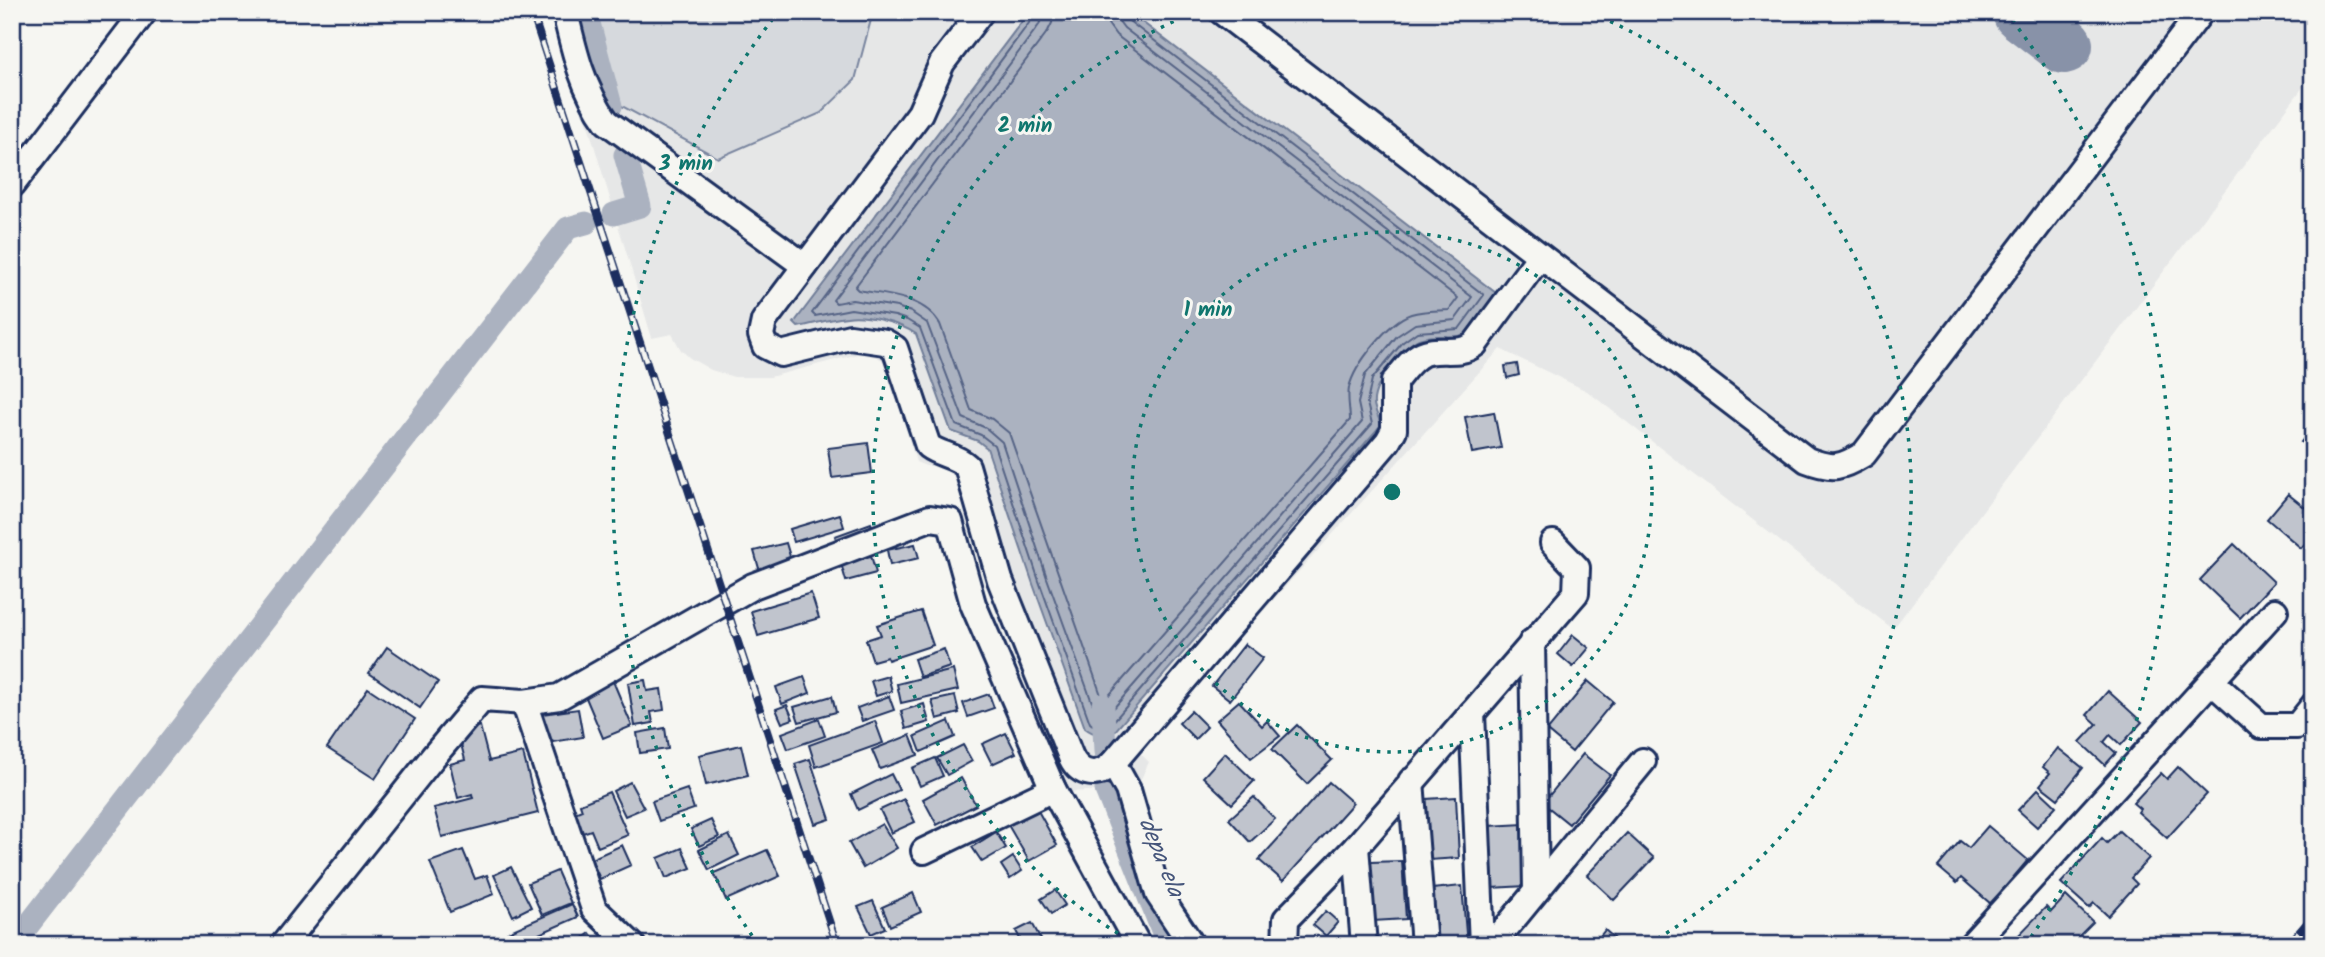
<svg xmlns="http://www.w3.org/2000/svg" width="2325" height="957" font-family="Kalam,sans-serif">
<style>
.built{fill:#e6e7e7}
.green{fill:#d6d9dd;stroke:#78849e;stroke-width:2}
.water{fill:#abb2c0;stroke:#717e99;stroke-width:2}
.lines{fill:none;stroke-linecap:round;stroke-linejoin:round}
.shore{stroke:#556385;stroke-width:2}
.canal{stroke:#abb2c0;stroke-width:23}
.taxiway{stroke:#8892a8;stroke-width:58}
.building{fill:#c0c4cd;stroke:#1b2f5e;stroke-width:2}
.minor-casing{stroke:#1b2f5e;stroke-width:30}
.minor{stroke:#f6f6f2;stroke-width:24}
.rail-casing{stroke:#1b2f5e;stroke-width:8}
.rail{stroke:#f6f6f2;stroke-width:5;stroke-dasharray:16;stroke-linecap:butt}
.ring{fill:none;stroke:#0f766e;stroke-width:3.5;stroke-dasharray:3.5 7}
.labels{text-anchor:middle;stroke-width:6;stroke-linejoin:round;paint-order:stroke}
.water-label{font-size:24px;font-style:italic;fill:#46567b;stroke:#f6f6f2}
.centre{fill:#0f766e;stroke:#f6f6f2;stroke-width:3.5}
.ring-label{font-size:21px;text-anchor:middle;font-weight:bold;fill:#0f766e;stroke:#f6f6f2;stroke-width:6;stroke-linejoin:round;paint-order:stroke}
</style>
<rect width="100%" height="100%" fill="#f6f6f2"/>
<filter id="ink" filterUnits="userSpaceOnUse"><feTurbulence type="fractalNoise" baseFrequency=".0143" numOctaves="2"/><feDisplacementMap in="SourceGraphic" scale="14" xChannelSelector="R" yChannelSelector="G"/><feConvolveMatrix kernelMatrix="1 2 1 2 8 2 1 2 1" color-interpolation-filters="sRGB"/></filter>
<g filter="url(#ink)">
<path class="built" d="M554 12H2313V74L1893 629 1587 391 1500 349 1181 702 1140 753 1149 762 1138 785 1117 797 1106 790 1069 792 991 598 955 472 942 466H926L916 462 886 362 875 356 862 353 770 377H734L711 370 690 358 681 350 672 334 652 338Z"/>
<path class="green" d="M556 12H873L855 80 821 113 718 158 622 106 584 114Z"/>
<path class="water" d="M1029 12H1129L1496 293 1463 337C1449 337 1432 334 1419 339 1403 346 1372 386 1374 404 1375 411 1379 418 1381 425L1115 731C1103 735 1095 736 1085 728L1033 584 987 448 978 441 951 431 916 334C900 323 866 314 847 317 830 319 814 324 798 327L794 323Z"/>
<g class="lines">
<g class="shore">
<path d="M1034 12 1032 19 812 313 815 316 851 309 895 316 907 320 920 328 956 425 981 435 994 445 1039 581 1090 723C1097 729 1104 728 1111 724L1372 424 1367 403 1372 379 1403 342 1417 332 1459 329 1484 295 1129 21 1126 12"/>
<path d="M1043 12 1039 25 833 300 836 303 852 300 897 307 911 312 927 323 963 418 986 428 1002 442 1047 578 1097 716 1102 719 1106 717 1362 422 1358 403 1365 375 1397 336 1415 324 1455 320 1472 297 1124 28 1118 20 1117 12"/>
<path d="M1053 12 1052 23 1048 31 855 287 858 290C886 295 924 296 940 324L971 410 992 419 1009 433 1102 698 1105 700 1350 420C1350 409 1347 399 1349 388 1354 365 1389 321 1411 314 1424 310 1436 311 1449 310L1458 298 1116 35 1108 24 1107 12"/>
</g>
<g class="canal">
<path d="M586 12 611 106"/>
<path d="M614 214 640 206 625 155"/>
<path d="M1103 705 1105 751"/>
<path d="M1106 790 1168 945"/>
<path d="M13 945 568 228 586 223"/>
</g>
<path class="taxiway" d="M2021 12 2064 45"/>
</g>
<g class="building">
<path d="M1517 364 1519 375 1507 378 1505 366Z"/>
<path d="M1494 412 1501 448 1472 453 1465 417Z"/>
<path d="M2313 427V452L2301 442Z"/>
<path d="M868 443 872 473 832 478 828 448Z"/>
<path d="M2288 494 2313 514V535L2301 548 2267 519Z"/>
<path d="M840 514 844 527 794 542 790 529Z"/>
<path d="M871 523 875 535 839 548 835 536Z"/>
<path d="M786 543 792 563 760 572 754 551Z"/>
<path d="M915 544 919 558 890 565 887 550Z"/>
<path d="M2234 544 2274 582 2240 618 2200 580Z"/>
<path d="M870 552 876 573 846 581 840 560Z"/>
<path d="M811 593 819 618 758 636 751 611Z"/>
<path d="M921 611 933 645 888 660 887 657 873 661 866 640 881 635 877 625Z"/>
<path d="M1573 635 1589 648 1573 667 1558 654Z"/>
<path d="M1245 644 1263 658 1230 700 1212 686Z"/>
<path d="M387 647 438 682 420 708 369 673Z"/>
<path d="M944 649 950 667 920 677 914 659Z"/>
<path d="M953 670 958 690 901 703 897 684Z"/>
<path d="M888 676 892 691 876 696 871 681Z"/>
<path d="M804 677 810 693 782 704 776 687Z"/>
<path d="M645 680 647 691 661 689 664 710 651 712 653 723 635 726 628 683Z"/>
<path d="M613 681 632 726 603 738 584 693Z"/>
<path d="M1588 681 1613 702 1572 752 1547 731Z"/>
<path d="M368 688 415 719 375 779 327 748Z"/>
<path d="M2108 691 2142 722 2121 745 2110 735 2104 742 2116 753 2105 765 2080 742 2097 724 2087 715Z"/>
<path d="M989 694 994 708 968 717 963 703Z"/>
<path d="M832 696 836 712 799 722 794 707Z"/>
<path d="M889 696 894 710 862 721 857 708Z"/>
<path d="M955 696 959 713 937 719 932 701Z"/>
<path d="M1239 701 1262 726 1267 721 1280 736 1251 758 1217 720Z"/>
<path d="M924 704 929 722 906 729 901 711Z"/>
<path d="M787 705 793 719 782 723 776 709Z"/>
<path d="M578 709 583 737 546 743 542 714Z"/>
<path d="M1191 711 1207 727 1195 739 1179 723Z"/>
<path d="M819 719 825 736 788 749 782 733Z"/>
<path d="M875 721 883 743 816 767 809 745Z"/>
<path d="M949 721 955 737 921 752 915 736Z"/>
<path d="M1297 725 1332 760 1307 784 1272 749Z"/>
<path d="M480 726 489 761 523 753 538 813 442 837 434 808 473 798 472 794 458 798 450 764 465 760 458 732Z"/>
<path d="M665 728 668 749 640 753 637 733Z"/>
<path d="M1006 733 1016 753 992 764 982 744Z"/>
<path d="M910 735 918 755 880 769 872 750Z"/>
<path d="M741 745 748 775 706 785 699 755Z"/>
<path d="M963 745 972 761 947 775 937 758Z"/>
<path d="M2058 748 2083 768 2058 799 2040 785 2050 773 2043 767Z"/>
<path d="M1225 753 1254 781 1232 804 1203 777Z"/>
<path d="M1583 754 1610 775 1569 824 1543 803Z"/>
<path d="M935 758 943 776 920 786 912 768Z"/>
<path d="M810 759 830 819 815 824 795 764Z"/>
<path d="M2178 767 2207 794 2167 838 2138 812 2140 809 2133 803 2161 773 2167 779Z"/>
<path d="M891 774 899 790 858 810 851 794Z"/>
<path d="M961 778 976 805 937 825 923 799Z"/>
<path d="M630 782 644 808 625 816 613 791Z"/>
<path d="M1329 782 1353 803 1283 881 1259 860Z"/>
<path d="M687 789 694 809 659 821 652 801Z"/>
<path d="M2038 789 2056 806 2037 827 2018 810Z"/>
<path d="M609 792 628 835 598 847 591 830 580 834 572 814 582 810 580 804Z"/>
<path d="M1254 797 1275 819 1250 842 1229 819Z"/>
<path d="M1456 797 1459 858 1429 860 1426 799Z"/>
<path d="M904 799 915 822 891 833 880 810Z"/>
<path d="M1037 809 1057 845 1029 861 1008 825Z"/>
<path d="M711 820 719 837 699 846 691 829Z"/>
<path d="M882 824 897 848 863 868 849 843Z"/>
<path d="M1524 824 1526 886 1491 888 1488 826Z"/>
<path d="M1988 826 2028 860 1991 904 1961 878 1957 883 1938 867 1960 841 1969 848Z"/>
<path d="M2119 831 2149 858 2131 878 2137 884 2108 916 2094 903 2089 908 2061 883 2102 838 2107 843Z"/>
<path d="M996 832 1006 848 982 862 972 847Z"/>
<path d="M1627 833 1654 858 1614 900 1587 875Z"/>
<path d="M729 835 739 855 709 870 699 850Z"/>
<path d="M622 845 631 865 600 879 591 859Z"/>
<path d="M682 848 691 868 666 878 658 858Z"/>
<path d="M463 850 475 879 487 875 494 894 450 912 430 862Z"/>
<path d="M767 850 780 876 726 900 714 873Z"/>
<path d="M1013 857 1022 871 1010 879 1001 865Z"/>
<path d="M1402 861 1406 919 1373 921 1370 862Z"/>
<path d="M511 867 531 907 513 916 494 875Z"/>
<path d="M557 871 571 903 542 915 528 883Z"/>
<path d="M1462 886 1467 945H1436L1432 889Z"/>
<path d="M1055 890 1065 905 1051 914 1041 899Z"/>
<path d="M913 893 921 912 890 926 882 907Z"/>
<path d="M2066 896 2093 922 2078 937 2084 943 2082 945H2016L2013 941 2046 907 2051 912Z"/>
<path d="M873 901 885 928 871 934 858 907Z"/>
<path d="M572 904 578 917 514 945 508 932Z"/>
<path d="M1326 911 1338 922 1326 936 1313 925Z"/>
<path d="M1032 923 1044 945H1023L1016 931Z"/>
<path d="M1605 930 1622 945H1593Z"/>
<path d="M590 933 599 945H575Z"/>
</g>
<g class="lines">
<g class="minor-casing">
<g id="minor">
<path d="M565 12C574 51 583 90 607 122L805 266"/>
<path d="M981 12 942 63 920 113 764 321 761 335 765 346 781 354 850 337 885 342 895 348 928 446C940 455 955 455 967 466L1000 580 1071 757C1080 776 1099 778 1113 763L1388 441 1394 430V382C1401 374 1408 363 1417 357 1433 344 1458 358 1475 344L1540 256"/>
<path d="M1222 12 1807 460C1833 470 1841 468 1864 454L2201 12"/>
<path d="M12 185 144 12"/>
<path d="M1532 642 1536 890"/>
<path d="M2211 681 2261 726H2297L2313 706"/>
<path d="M524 702 594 909 632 945"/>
<path d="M1472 713 1482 945"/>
<path d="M1113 763 1128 790 1158 894 1192 945"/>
<path d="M1411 781 1424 945"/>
<path d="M1356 847 1364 945"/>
<path d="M924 851 1053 789"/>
<path d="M283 945 433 757 482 699 524 702 559 697 753 586 930 518 950 521 973 604 1053 789 1138 945"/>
<path d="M1285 945 1286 919 1356 847 1576 593 1577 568 1553 543"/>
<path d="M1492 945 1643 761"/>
<path d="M1971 945 2275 611"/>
</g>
</g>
<use href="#minor" class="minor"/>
<g class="rail-casing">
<g id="rail">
<path d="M532 12 837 945"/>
<path d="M2288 945 2313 916"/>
</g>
</g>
<use href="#rail" class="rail"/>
</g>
</g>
<g class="ring">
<circle cx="1392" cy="492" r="260"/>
<path d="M1136 944A519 519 0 0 1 1193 13M1591 13A519 519 0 0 1 1648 944"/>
<path d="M758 944A779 779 0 0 1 778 12M2006 12A779 779 0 0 1 2026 944"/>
</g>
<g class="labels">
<g class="water-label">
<text transform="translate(1162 857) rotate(68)" y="8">depa ela</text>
</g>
</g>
<circle cx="1392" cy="492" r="10" class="centre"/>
<g class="ring-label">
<text x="1025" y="132">2 min</text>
<text x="686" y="170">3 min</text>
<text x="1208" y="316">1 min</text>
</g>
<rect width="2325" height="957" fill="none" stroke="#f6f6f2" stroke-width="42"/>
<rect x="21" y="21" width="2283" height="915" fill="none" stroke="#1b2f5e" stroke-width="2.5" filter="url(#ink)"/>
</svg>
